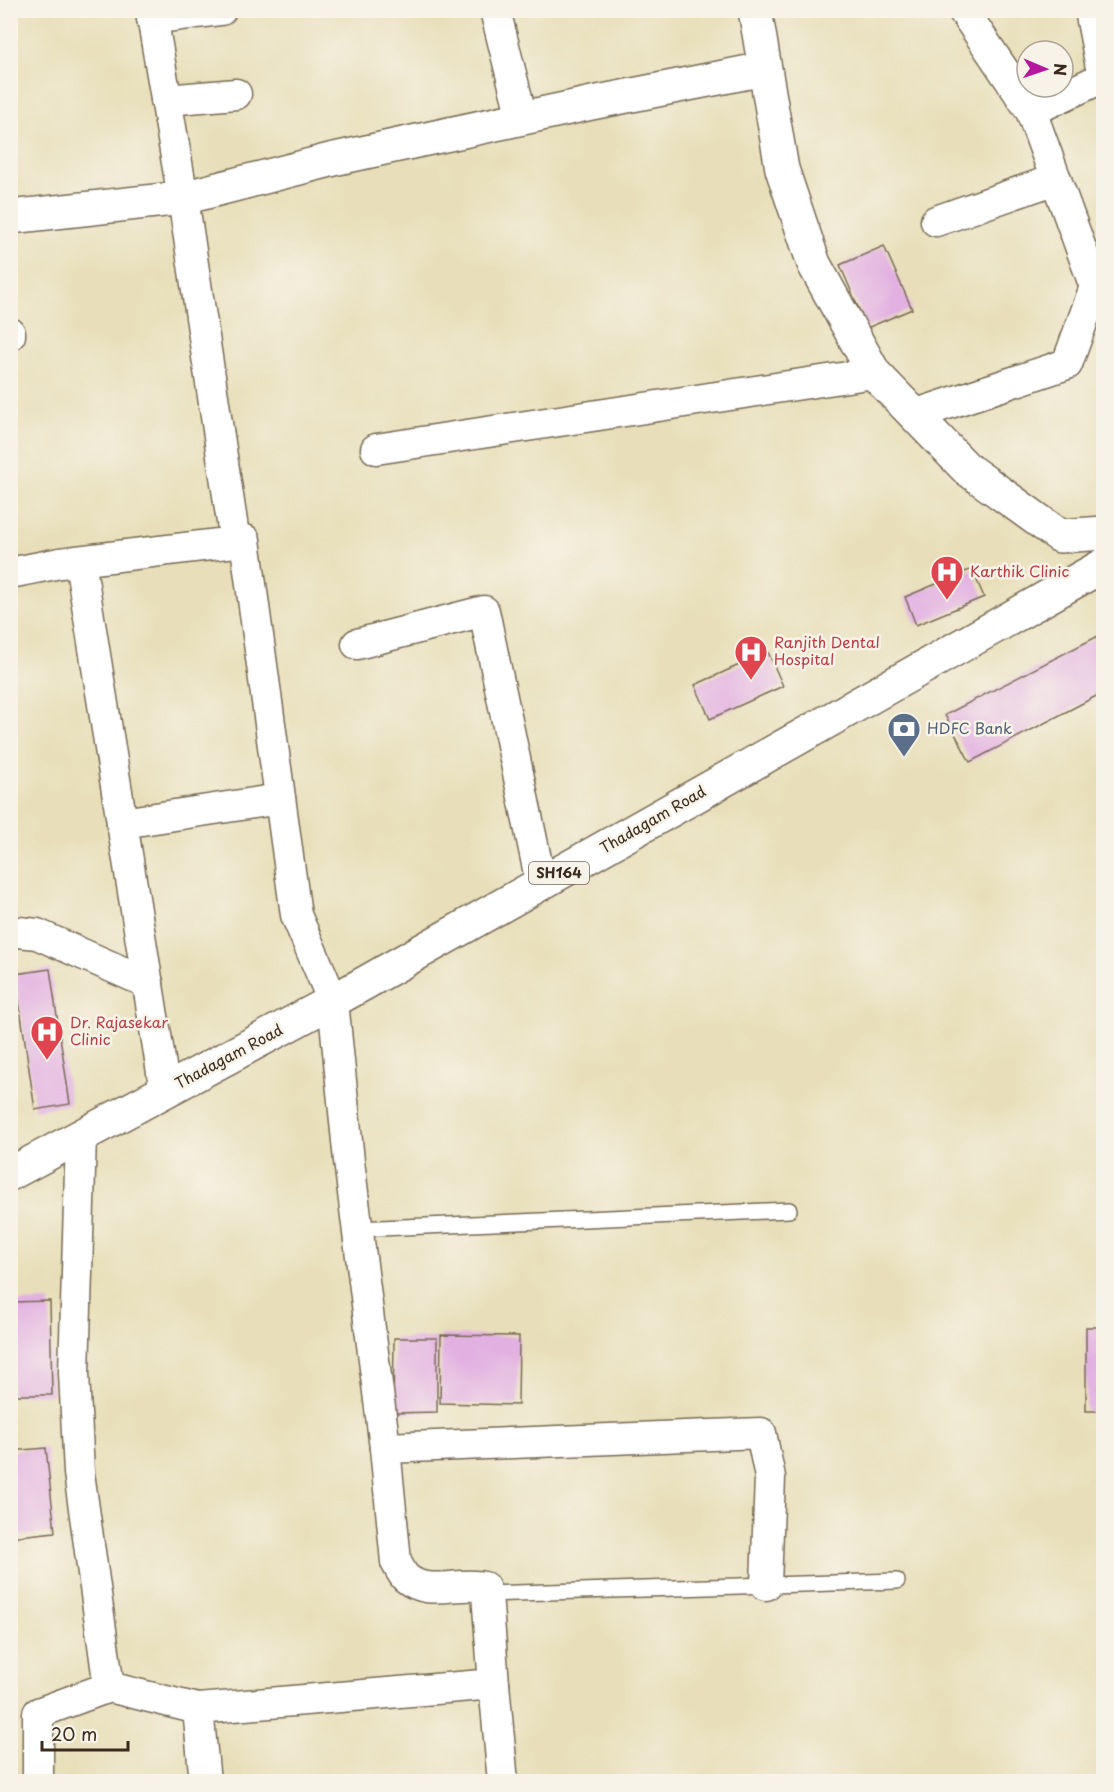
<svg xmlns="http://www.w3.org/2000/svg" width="1114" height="1792" font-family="'Playpen Sans',sans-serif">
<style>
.building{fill:#e2b0e1}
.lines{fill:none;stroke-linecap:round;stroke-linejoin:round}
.lane-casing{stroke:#786955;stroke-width:18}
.street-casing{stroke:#786955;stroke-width:33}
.secondary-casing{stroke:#786955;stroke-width:36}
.primary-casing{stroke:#786955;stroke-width:36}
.lane{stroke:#fff;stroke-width:15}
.street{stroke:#fff;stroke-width:30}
.secondary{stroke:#fff;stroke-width:33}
.primary{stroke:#fff;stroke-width:33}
.labels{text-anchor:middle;stroke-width:5;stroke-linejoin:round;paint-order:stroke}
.shield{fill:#f7f3e8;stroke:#73665b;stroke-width:1.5}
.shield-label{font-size:14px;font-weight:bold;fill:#3b2a1e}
.health-label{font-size:15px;fill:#be3a42;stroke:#f7f3e8;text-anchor:start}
.service-label{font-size:15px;fill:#4e5e75;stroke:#f7f3e8;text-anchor:start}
.street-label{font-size:15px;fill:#3b2a1e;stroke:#f7f3e8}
</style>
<rect width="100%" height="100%" fill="#f7f3e8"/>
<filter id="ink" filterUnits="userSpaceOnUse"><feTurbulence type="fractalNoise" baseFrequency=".0167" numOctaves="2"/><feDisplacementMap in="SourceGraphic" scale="12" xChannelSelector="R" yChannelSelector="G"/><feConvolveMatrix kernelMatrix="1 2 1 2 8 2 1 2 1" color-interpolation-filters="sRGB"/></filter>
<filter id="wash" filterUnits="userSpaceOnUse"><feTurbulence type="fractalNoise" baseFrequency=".008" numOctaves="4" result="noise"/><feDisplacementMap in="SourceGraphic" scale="24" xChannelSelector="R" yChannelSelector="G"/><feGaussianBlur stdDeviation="1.35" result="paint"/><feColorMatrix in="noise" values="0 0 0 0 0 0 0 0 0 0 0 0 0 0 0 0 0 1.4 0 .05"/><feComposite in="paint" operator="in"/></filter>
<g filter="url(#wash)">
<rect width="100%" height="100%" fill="#e8dfba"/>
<g id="blocks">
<g class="building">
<path d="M884 246 912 309 867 328 840 265Z"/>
<path d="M972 569 984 597 916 625 905 597Z"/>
<path d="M1104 633V692L970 762 945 715Z"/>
<path d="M768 652 783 686 710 719 695 685Z"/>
<path d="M50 969 70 1104 35 1110 15 974Z"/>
<path d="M50 1301 52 1395H12L10 1302Z"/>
<rect x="1086" y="1327" width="18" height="84"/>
<path d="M441 1335 519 1336 518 1405 440 1403Z"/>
<path d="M394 1338H437V1412L393 1413Z"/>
<path d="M46 1448 55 1532 10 1537V1451Z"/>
</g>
</g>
</g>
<g filter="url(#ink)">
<use href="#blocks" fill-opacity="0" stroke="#786955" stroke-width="1.5"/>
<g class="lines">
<g class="lane-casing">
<g id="lane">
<path d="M357 1229 789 1210"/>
<path d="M487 1594 897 1581"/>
</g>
</g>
<g class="street-casing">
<g id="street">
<path d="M495 10 522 118"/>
<path d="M1090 10 1103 78"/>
<path d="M152 19 221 10"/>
<path d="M166 100 236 94"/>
<path d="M1031 111 1104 77"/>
<path d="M936 221 1056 179"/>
<path d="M10 333V335"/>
<path d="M914 415 1067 364 1095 287 1031 111 963 10"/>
<path d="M376 449 874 373"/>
<path d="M80 561 165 1091"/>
<path d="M10 573 60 563 235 542 183 198 151 10"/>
<path d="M357 644 484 611 541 883"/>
<path d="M122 823 280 799"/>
<path d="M10 931 37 934 148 983"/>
<path d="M81 1136 74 1373 79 1473 109 1687"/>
<path d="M385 1448 761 1433 770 1477 766 1585"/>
<path d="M494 1684 503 1782"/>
<path d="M38 1782V1713L109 1687 198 1709"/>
<path d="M205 1782 198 1709 494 1684 487 1594 484 1587C457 1581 429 1597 406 1578 402 1574 399 1567 396 1562L385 1448 349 1161 333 1001 296 915 245 540 235 542"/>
</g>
</g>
<g class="secondary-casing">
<g id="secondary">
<path d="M755 10 782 169 814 264 874 373 967 469 1060 536 1104 533"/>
<path d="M10 217 183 198 334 159 592 103 764 69"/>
</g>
</g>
<g class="primary-casing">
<path id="primary" d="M10 1174 333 1001 1104 565"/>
</g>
<use href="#lane" class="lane"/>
<use href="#street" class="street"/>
<use href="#secondary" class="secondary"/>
<use href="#primary" class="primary"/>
</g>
</g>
<defs>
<g id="hospital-pin" transform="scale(1.725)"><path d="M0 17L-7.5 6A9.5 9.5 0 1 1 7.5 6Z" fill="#e0444e" stroke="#f7f3e8"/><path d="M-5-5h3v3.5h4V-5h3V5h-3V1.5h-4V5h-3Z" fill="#fff"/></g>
<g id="bank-pin" transform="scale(1.725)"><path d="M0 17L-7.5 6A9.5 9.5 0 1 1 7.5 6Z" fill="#5c6f8a" stroke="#f7f3e8"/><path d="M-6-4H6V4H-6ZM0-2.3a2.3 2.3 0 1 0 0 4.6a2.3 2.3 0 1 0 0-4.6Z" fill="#fff"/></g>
</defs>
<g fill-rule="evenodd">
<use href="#hospital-pin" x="947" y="572"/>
<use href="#hospital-pin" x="751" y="652"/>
<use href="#bank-pin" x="904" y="729"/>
<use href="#hospital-pin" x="47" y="1032"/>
</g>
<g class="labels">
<rect class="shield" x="529" y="862" width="60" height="22" rx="4.5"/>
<g class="shield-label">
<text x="559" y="878">SH164</text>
</g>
<g class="health-label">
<text x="970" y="577">Karthik Clinic</text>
<text x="774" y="648">Ranjith Dental<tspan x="774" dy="17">Hospital</tspan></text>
<text x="70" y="1028">Dr. Rajasekar<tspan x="70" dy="17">Clinic</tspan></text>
</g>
<g class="service-label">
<text x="927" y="734">HDFC Bank</text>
</g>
<g class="street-label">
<text transform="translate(653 820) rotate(-30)" y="5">Thadagam Road</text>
<text transform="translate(229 1057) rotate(-28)" y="5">Thadagam Road</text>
</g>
</g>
<rect width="1114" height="1792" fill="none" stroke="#f7f3e8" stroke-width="36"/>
<g transform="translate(1045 69) rotate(92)"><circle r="28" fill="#f7f3e8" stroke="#aca397" stroke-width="1.5"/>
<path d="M0-4.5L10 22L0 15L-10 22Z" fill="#b5179e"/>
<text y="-9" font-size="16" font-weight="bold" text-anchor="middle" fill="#3b2a1e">N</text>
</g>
<path d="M42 1741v9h86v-9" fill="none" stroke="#3b2a1e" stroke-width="3"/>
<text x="51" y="1741" font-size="18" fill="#3b2a1e" stroke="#f7f3e8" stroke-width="4.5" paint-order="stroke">20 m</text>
</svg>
